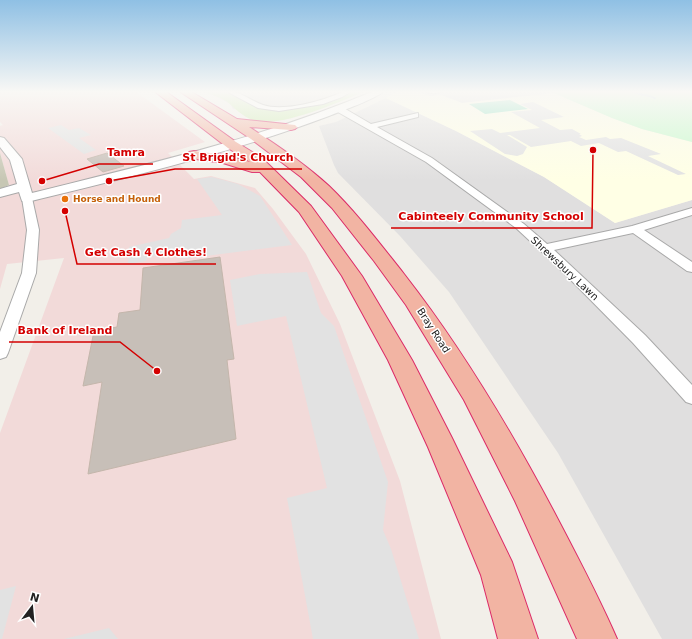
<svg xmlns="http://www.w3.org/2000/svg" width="692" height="639" font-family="'DejaVu Sans',sans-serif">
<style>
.residential{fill:#e0dfdf}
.commercial{fill:#f2dad9}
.education{fill:#ffffe5}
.construction{fill:#c7c7b4}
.grass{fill:#cdebb0}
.park{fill:#c8facc}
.pitch{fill:#88e0be}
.parking{fill:#e2e2e2}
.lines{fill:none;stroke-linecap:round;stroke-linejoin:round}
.stream{fill:#aad3df;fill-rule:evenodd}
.building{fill:#c7bfb8;stroke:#c4b6ab}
.minor-casing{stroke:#a9a9a9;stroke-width:2}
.tertiary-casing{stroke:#a9a9a9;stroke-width:2}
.trunk-casing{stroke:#dc2a67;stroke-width:2}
.minor{fill:#fff;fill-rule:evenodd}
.tertiary{fill:#fff;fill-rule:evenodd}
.trunk{fill:#f2b4a3;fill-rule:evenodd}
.food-dot{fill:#e8710a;stroke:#fff;stroke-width:1.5}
.labels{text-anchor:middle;stroke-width:3;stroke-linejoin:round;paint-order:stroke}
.far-food-label{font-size:9px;font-weight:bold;fill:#c56008;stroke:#fff;text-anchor:start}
.street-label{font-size:10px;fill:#222;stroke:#fff}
.leader{fill:none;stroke:#d40000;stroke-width:1.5}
.callout-dot{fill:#d40000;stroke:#fff;stroke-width:1.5}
.callout-label{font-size:11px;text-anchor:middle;font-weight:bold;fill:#d40000;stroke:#fff;stroke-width:3;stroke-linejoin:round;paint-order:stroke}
</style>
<rect width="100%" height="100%" fill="#f2efe9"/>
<g class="residential">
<path d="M199 91H358L336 101 280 111 233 109 230 104 211 94Z"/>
<path d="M400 91H549L555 93 462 103 441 95 430 96 419 92H397Z"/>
<path d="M386 98 456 131 544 177 615 223 692 200V639H662L558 453 449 292 400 236 338 173 334 165 319 126 336 122Z"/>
</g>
<path class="commercial" d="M0 91H135L205 142 168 153 194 179 211 176 255 188 273 209 306 254 340 324 400 481 441 639H0V433L64 258 7 264 0 289V189L9 185 0 153V126L3 125 0 122Z"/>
<path class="education" d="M406 91 417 92 430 96 441 95 462 103 555 93 612 118 642 129 692 142V200L615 223 544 177 456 131 386 98 397 92Z"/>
<path class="construction" d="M0 153 9 185 0 189Z"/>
<path class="grass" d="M199 91C207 91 216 89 224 91 238 94 251 106 266 109 281 113 340 104 351 92L350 91H366C341 101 277 130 252 120 243 116 236 110 230 104 222 97 209 94 199 91Z"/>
<path class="park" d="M549 91H692V142L642 129 612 118Z"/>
<path class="pitch" d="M510 100 528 109 485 114 469 104Z"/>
<g class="parking">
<path d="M533 102 564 117 541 120 560 130 572 129 581 134H579L582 136 579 137 586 140 606 137 610 139 621 138 661 154 648 156 686 174 678 175 626 151 618 152 599 143 581 146 571 141 531 147 510 135H507L527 147 523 154 517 156 505 154 470 131 492 129 500 133 540 128 511 112 532 110 520 104Z"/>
<path d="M61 125 69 130 79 128 91 135 79 138 96 150 84 154 48 128Z"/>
<path d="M212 177 238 184 260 196 292 245 182 259V252L147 257 146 261 128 264 129 247 169 238 171 234 181 228 182 220 222 215 197 179Z"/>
<path d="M307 272 321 313 334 326 388 482 383 530 391 549 419 639H313L287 498 327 488 286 316 237 326 230 280 260 274Z"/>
<path d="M16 586 2 639H0V590Z"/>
<path d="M109 628 118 639H64Z"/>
</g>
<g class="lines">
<path class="stream" d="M630 91C633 91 636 93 640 93 646 94 651 95 656 98L655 99C647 95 637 96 630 91Z"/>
</g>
<g class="building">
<path d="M107 153 124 166 103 172 87 159Z"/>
<path d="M220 257 234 359 227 360 236 439 88 474 102 382 83 386 94 331 117 327 119 313 140 310 143 268Z"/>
</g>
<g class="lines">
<g class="minor-casing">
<g id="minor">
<path d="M226 91C239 90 251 101 263 105 284 112 323 101 342 92V91H348L349 93 342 97 323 104 279 111 258 108Z"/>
<path d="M425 91H443C439 94 429 94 425 91Z"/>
<path d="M336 107H342L371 124 418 113V117L377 127 432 158 524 224 547 244 632 226 692 208V215L644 230 692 262V272L687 271 633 233 554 250 645 335 692 385V404L686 402 633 343 558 267 516 228 426 162 336 111Z"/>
<path d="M27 195 32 198 39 230 36 273 8 353 6 357 0 359V332L22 273 27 230 22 198Z"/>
</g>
</g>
<g class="tertiary-casing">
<path id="tertiary" d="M374 91H384C376 99 341 111 329 116 231 153 129 177 27 202L22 201 19 192 0 197V189L17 184 10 160 0 147V137L4 138 22 159 32 193C148 164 263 138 374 91Z"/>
</g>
<g class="trunk-casing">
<g id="trunk">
<path d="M154 91H165L236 142 262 158 311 206 362 276 412 360 452 438 512 562 538 639H498L481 575 428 447 388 360 342 276 299 212 260 172H252L223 163 189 158 187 155 189 152 194 151 225 155 250 162 228 148Z"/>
<path d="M179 91H190L237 119 295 125 297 127 295 129 291 130 249 127C277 145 305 164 329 186 357 213 380 244 404 274 461 347 509 427 553 510 575 552 598 595 617 639H577L515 501 464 400 406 305 374 261 332 208 301 177 251 139Z"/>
</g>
</g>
<use href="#minor" class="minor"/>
<use href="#tertiary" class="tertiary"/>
<use href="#trunk" class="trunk"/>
</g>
<linearGradient id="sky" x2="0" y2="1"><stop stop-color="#8fc0e4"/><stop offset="0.51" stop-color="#f9f8f5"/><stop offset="1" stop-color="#f9f8f5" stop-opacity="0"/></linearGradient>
<rect width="692" height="180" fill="url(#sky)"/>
<circle class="food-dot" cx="65" cy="199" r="4"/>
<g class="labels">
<g class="far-food-label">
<text x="73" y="202">Horse and Hound</text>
</g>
<g class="street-label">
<text transform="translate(565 268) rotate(43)" y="4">Shrewsbury Lawn</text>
<text transform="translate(434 330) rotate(57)" y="4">Bray Road</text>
</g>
</g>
<path class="leader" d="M42 181L99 164H153M109 181L175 169H302M593 150L592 228H391M65 211L77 264H216M157 371L120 342H9"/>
<g class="callout-dot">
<circle cx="42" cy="181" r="4"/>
<circle cx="109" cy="181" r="4"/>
<circle cx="593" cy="150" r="4"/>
<circle cx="65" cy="211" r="4"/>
<circle cx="157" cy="371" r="4"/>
</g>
<g class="callout-label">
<text x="126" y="156">Tamra</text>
<text x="238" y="161">St Brigid's Church</text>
<text x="491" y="220">Cabinteely Community School</text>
<text x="146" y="256">Get Cash 4 Clothes!</text>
<text x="65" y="334">Bank of Ireland</text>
</g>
<g transform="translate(32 607) rotate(16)" stroke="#ffffff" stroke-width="3" paint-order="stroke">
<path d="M0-3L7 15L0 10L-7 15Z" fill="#222222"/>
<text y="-6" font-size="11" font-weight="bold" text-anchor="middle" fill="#222222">N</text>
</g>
</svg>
